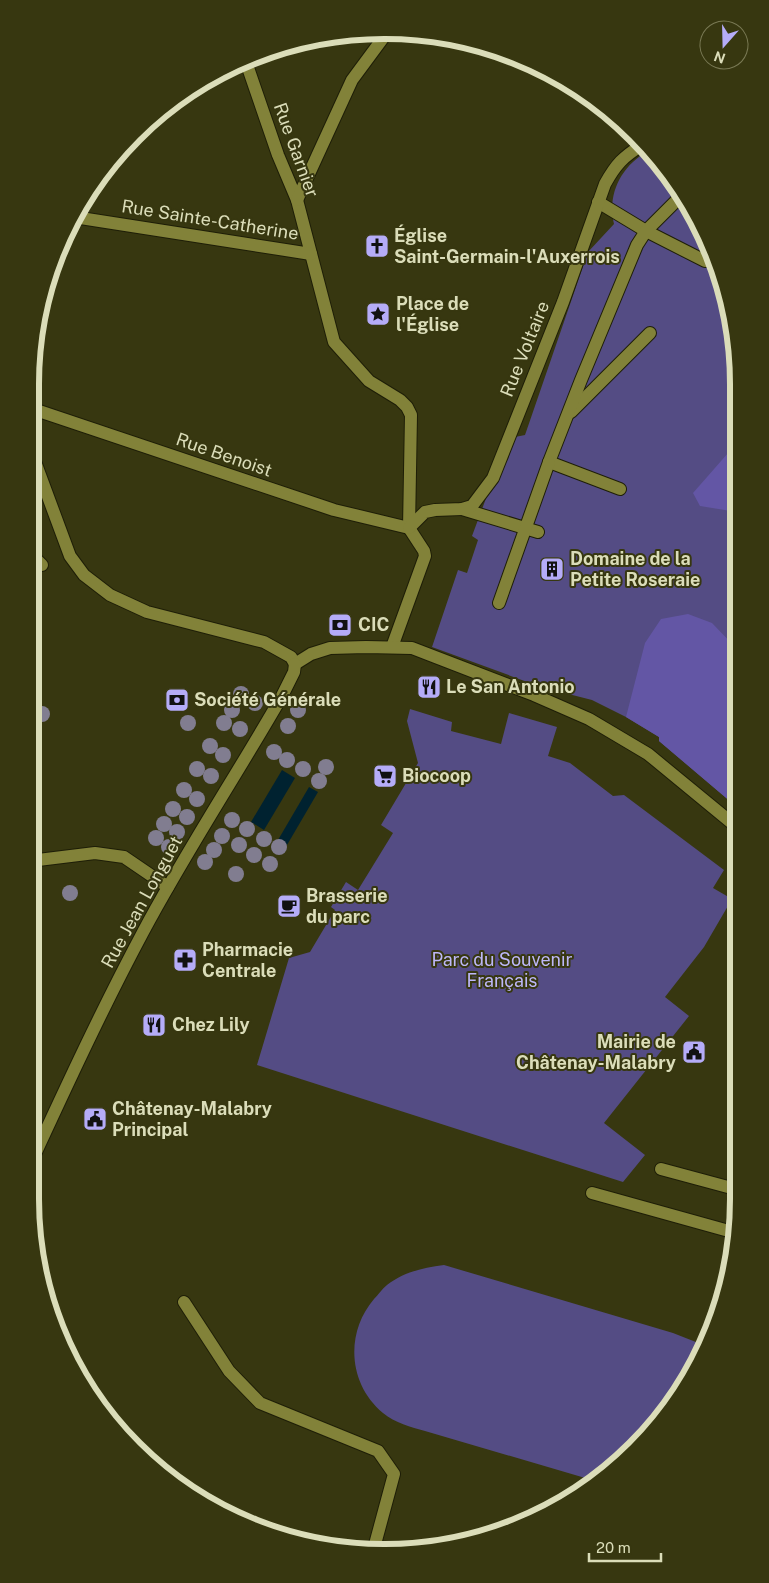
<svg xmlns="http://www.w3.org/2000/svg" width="769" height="1583" font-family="'Public Sans',sans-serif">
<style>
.green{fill:#544c84}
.forest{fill:#6356a5}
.water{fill:#002230}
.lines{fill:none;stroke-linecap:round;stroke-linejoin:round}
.minor-casing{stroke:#1e1e07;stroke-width:14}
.minor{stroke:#828239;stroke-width:12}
.tree{fill:#817d90}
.labels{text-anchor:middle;stroke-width:4;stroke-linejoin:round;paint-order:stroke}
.street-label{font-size:18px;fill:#dbddb9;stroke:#373710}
.poi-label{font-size:18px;font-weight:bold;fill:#dbddb9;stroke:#373710;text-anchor:start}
.park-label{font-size:18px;fill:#bdb7f8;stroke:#373710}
.rim{fill:none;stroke:#dbddb9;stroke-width:6}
</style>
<rect width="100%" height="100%" fill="#373710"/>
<g class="green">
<path d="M648 151 666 169 712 249 736 338 738 808 659 741V737L626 717 592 700 541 687 432 647 458 570 467 573 478 540 472 536 488 493 508 459 515 437 525 435 588 252 614 224C607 194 621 166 648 151Z"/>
<path d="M410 709 452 722 451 731 501 744 509 713 557 727 548 756 570 763 613 796 624 795 724 870 713 888 732 899 704 947 665 997 689 1016 604 1123 645 1155 623 1182 257 1065 289 958 310 952 335 910 331 907 346 882 358 890 393 833 381 825 418 763 407 721Z"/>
<path d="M444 1265 673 1333 706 1346 679 1396 635 1449 592 1480 425 1431C411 1427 395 1423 383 1413 348 1384 345 1333 374 1299 378 1295 382 1289 387 1285 404 1272 422 1268 444 1265Z"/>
</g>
<g class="forest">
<path d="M736 444 737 512 700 506 693 493Z"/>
<path d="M688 614 712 623 737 649 738 808 659 741V737L626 717 645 643 661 619Z"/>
</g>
<g class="water">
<path d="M282 770 295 778 264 830 251 822Z"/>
<path d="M309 787 318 792 287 845 278 840Z"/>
</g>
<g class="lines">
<g class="minor-casing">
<g id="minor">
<path d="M245 59 278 155 297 200 334 342 369 381 400 400 407 407 411 415 409 528 424 551 425 556 392 647"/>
<path d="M297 200 352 80 389 30"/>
<path d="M598 202 646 231 705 261"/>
<path d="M74 217 311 254"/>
<path d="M30 408 334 510 409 528"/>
<path d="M571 412 650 333"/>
<path d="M30 448 70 556 84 575 110 595 147 612 264 642 291 657 295 664"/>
<path d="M620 489 549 462 581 380 637 245 646 231 681 196"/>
<path d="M462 509 538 532"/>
<path d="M409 528 425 512 435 510 462 509 472 506 493 478 563 302 605 184C616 164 623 157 642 145"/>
<path d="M30 553 42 565"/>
<path d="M499 603 549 462"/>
<path d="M295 664 311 654 330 648 366 647 412 648 534 695 589 719 648 754 738 828"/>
<path d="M30 861 95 853 124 857 168 887"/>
<path d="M30 1165C66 1087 102 1009 142 934 185 853 236 776 282 696L294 672 295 664"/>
<path d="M661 1169 739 1190"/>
<path d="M592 1193 736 1233"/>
<path d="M184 1302 229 1371 260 1403 378 1451 394 1474 374 1548"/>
</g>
</g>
<use href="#minor" class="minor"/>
</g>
<g class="tree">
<circle cx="241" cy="694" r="8"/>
<circle cx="255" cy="703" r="8"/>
<circle cx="232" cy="710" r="8"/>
<circle cx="298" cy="710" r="8"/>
<circle cx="42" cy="714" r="8"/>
<circle cx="188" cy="723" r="8"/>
<circle cx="224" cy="723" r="8"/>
<circle cx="288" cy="726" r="8"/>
<circle cx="240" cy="729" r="8"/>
<circle cx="210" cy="746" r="8"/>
<circle cx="274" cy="752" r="8"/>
<circle cx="223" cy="755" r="8"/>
<circle cx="287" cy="760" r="8"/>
<circle cx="326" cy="767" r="8"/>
<circle cx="197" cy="769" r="8"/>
<circle cx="303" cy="769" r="8"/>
<circle cx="211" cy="776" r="8"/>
<circle cx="319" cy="781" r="8"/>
<circle cx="184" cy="790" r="8"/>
<circle cx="197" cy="799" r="8"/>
<circle cx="173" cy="809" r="8"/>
<circle cx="187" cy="817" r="8"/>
<circle cx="232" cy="820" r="8"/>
<circle cx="164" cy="824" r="8"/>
<circle cx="247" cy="829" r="8"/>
<circle cx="177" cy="832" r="8"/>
<circle cx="222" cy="836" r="8"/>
<circle cx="156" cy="838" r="8"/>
<circle cx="264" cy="839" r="8"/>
<circle cx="239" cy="845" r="8"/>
<circle cx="169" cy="847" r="8"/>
<circle cx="279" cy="847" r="8"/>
<circle cx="214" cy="850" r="8"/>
<circle cx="254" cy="855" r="8"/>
<circle cx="205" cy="862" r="8"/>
<circle cx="270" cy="864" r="8"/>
<circle cx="236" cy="874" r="8"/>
<circle cx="70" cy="893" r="8"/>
</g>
<defs>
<g id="church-square" transform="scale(1.25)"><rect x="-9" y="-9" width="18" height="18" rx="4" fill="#b5acf8" stroke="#373710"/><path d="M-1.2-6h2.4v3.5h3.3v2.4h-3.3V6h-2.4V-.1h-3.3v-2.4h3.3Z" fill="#111"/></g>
<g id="sight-square" transform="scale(1.25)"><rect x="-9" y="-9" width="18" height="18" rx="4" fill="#b5acf8" stroke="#373710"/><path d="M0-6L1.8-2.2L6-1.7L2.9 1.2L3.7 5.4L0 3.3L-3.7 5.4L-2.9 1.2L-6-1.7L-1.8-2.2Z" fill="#111"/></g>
<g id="building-square" transform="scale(1.25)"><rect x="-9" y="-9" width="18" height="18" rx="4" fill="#b5acf8" stroke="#373710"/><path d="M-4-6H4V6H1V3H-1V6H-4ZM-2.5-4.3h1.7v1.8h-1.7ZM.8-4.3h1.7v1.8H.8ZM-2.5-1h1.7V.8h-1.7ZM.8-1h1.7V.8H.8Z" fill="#111"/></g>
<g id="bank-square" transform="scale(1.25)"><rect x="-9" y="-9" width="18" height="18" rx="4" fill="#b5acf8" stroke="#373710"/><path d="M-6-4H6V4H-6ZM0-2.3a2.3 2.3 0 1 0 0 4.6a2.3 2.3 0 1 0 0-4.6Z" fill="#111"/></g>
<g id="restaurant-square" transform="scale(1.25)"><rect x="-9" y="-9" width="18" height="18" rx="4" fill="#b5acf8" stroke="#373710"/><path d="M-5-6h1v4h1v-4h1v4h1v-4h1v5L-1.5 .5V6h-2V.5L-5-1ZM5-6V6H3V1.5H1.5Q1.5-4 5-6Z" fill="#111"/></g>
<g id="supermarket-square" transform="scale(1.25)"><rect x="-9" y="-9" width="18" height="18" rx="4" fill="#b5acf8" stroke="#373710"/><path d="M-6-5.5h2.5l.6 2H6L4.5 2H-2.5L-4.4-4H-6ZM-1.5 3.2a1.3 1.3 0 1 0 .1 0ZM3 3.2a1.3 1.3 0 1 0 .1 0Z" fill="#111"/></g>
<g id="cafe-square" transform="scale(1.25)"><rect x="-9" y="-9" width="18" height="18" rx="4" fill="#b5acf8" stroke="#373710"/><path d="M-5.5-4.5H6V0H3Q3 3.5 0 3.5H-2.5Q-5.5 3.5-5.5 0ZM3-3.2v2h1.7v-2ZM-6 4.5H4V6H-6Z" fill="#111"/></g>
<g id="pharmacy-square" transform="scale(1.25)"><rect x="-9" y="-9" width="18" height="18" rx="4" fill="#b5acf8" stroke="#373710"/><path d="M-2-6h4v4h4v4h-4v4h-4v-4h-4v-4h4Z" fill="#111"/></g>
<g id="civic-square" transform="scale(1.25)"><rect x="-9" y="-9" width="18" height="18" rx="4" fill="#b5acf8" stroke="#373710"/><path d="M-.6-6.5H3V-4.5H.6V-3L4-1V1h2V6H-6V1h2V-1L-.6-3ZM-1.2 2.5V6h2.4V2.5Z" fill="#111"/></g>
</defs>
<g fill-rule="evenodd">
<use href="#church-square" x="377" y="246"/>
<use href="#sight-square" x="378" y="314"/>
<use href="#building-square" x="552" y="569"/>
<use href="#bank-square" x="340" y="625"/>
<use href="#restaurant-square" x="429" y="687"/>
<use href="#bank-square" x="177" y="700"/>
<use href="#supermarket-square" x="385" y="776"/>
<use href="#cafe-square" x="289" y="906"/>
<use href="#pharmacy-square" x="185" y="960"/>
<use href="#restaurant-square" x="154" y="1025"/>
<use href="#civic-square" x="694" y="1052"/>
<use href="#civic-square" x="95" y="1119"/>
</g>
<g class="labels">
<g class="street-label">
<text transform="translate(296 150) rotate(70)" y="6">Rue Garnier</text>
<text transform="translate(210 220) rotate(9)" y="6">Rue Sainte-Catherine</text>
<text transform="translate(525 349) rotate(-68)" y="6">Rue Voltaire</text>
<text transform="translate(224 455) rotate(19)" y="6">Rue Benoist</text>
<text transform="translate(142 902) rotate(-61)" y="6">Rue Jean Longuet</text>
</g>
<g class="poi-label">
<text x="394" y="242">Église<tspan x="394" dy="21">Saint-Germain-l'Auxerrois</tspan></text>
<text x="396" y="310">Place de<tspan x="396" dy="21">l'Église</tspan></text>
<text x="570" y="565">Domaine de la<tspan x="570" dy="21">Petite Roseraie</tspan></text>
<text x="358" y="631">CIC</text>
<text x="446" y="693">Le San Antonio</text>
<text x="194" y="706">Société Générale</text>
<text x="402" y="782">Biocoop</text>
<text x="306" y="902">Brasserie<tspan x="306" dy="21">du parc</tspan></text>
<text x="202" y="956">Pharmacie<tspan x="202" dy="21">Centrale</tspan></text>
<text x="172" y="1031">Chez Lily</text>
<text x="676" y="1048" text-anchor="end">Mairie de<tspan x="676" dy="21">Châtenay-Malabry</tspan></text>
<text x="112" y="1115">Châtenay-Malabry<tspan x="112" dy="21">Principal</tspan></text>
</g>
<g class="park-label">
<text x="502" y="966">Parc du Souvenir<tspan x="502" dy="21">Français</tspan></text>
</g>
</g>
<path d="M0 0H769V1583H0ZM384 39H385A345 345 0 0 1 730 384V1199A345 345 0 0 1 385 1544H384A345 345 0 0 1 39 1199V384A345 345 0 0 1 384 39Z" fill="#373710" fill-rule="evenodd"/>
<path class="rim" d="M384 39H385A345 345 0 0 1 730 384V1199A345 345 0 0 1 385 1544H384A345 345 0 0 1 39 1199V384A345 345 0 0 1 384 39Z"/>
<g transform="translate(724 45) rotate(200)"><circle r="24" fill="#373710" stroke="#797954"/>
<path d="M0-4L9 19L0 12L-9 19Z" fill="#b5acf8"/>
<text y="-8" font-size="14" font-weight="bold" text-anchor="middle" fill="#dbddb9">N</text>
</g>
<path d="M589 1553v8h72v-8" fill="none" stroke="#dbddb9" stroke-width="2.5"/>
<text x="596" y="1553" font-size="15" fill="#dbddb9" stroke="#373710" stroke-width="4" paint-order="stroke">20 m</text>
</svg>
